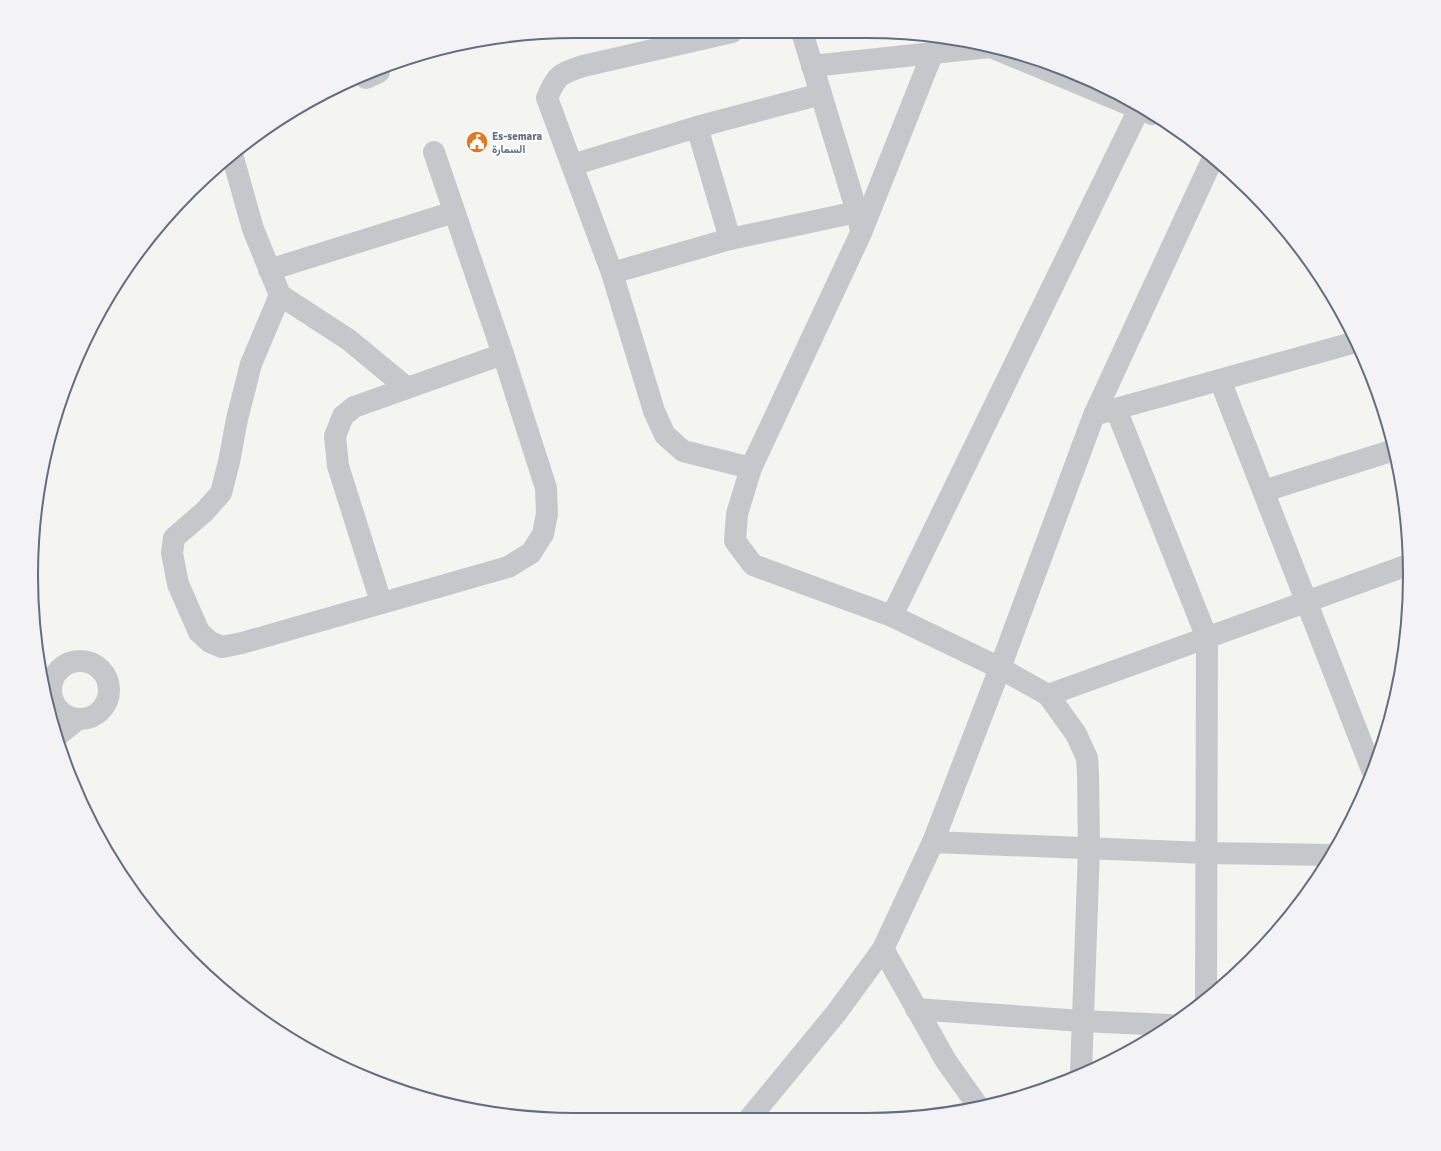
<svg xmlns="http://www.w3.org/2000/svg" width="1441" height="1151" font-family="Signika,Vazirmatn,sans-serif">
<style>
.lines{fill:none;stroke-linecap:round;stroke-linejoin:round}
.minor{stroke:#c5c7cb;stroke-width:22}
.labels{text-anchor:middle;stroke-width:4;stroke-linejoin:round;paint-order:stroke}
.poi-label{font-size:11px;font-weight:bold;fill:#646e82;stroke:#fff;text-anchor:start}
.rim{fill:none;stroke:#646e82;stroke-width:2}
</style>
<rect width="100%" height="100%" fill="#f4f5f1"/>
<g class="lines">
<g class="minor">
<path d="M732 32 583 66C560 74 557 74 547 98L612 273 654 411 665 435 683 451 751 468"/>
<path d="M802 32 857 212 860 226"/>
<path d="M991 47 1152 114"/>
<path d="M933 52 861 233 751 468 737 514 735 541 753 565 892 616 1000 668 1048 695 1076 734 1087 758 1088 773 1089 849 1081 1073"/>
<path d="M812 66 989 47"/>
<path d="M366 78 379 72"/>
<path d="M697 127 730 239"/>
<path d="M233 158 253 229 280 295 349 340 407 388"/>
<path d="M572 165 697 127 821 94"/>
<path d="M269 270 454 212"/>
<path d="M612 273 730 239 857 212"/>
<path d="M280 295 251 364 237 419 229 462 221 493 204 512 174 538 172 553 178 584 199 632 210 642 222 647 242 643 508 567 531 553 543 534 547 514 546 488 503 354 434 152"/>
<path d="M1220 380 1372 770"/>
<path d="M1116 409 1207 638 1206 999"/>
<path d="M1101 413 1356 342"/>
<path d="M1264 491 1394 450"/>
<path d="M381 602 338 466 335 436 343 416 354 407 368 402 503 354"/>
<path d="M892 616 1139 109"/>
<circle cx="80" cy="690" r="29"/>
<path d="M1048 695 1408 565"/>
<path d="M57 736 78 719"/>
<path d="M933 842 1207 853 1332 855"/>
<path d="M883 949 946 1061 978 1106"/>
<path d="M916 1009 1082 1021 1169 1025"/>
<path d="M749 1119 837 1012 883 949 933 842 1000 668 1094 415 1213 158"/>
</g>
</g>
<defs>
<g id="civic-disc" transform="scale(1.15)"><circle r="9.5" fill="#e07926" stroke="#fff"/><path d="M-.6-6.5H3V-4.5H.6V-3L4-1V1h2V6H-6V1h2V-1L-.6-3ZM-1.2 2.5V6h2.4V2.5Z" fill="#fff"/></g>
</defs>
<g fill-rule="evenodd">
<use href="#civic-disc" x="477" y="142"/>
</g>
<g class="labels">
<g class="poi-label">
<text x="492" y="140">Es-semara<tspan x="492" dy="13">السمارة</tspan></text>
</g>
</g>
<path d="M0 0H1441V1151H0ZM575 38H866A537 537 0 0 1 1403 575V576A537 537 0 0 1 866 1113H575A537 537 0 0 1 38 576V575A537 537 0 0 1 575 38Z" fill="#f3f3f5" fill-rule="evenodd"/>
<path class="rim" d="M575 38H866A537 537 0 0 1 1403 575V576A537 537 0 0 1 866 1113H575A537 537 0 0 1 38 576V575A537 537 0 0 1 575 38Z"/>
</svg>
